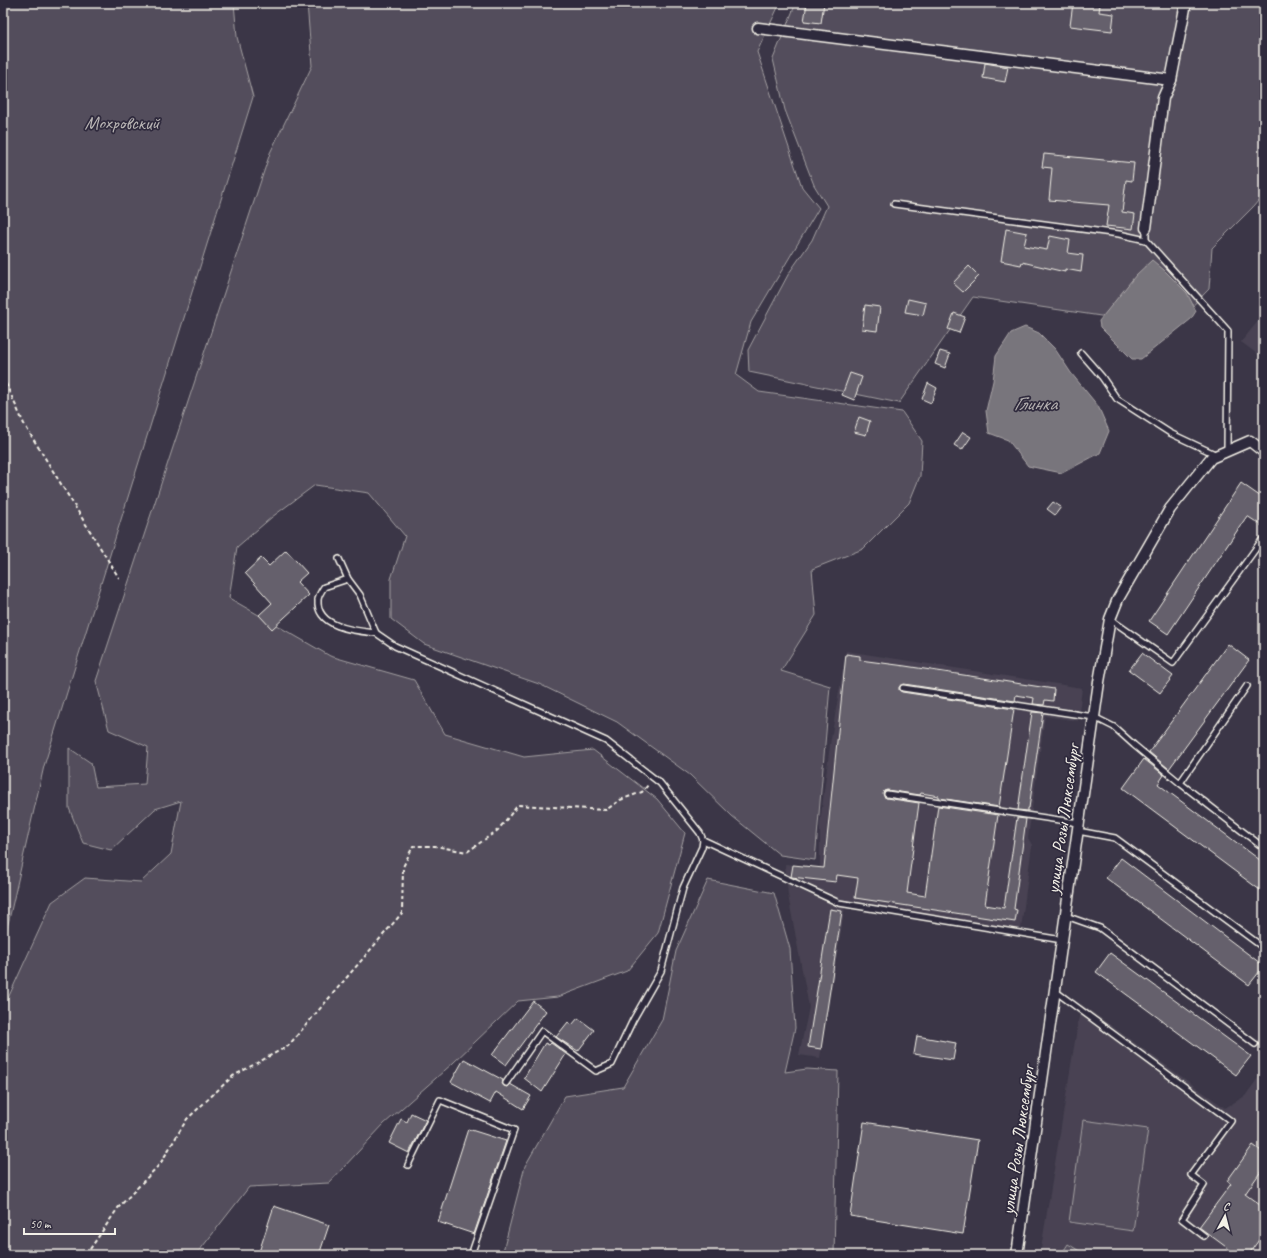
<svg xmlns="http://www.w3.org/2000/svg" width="1267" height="1258" font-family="Caveat,sans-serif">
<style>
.built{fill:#484352}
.green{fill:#534e5c;stroke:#a4a0a2}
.water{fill:#78747b;stroke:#aaa6a7}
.building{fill:#65616c;stroke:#f4f1e8}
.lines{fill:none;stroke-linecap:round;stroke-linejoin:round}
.lane-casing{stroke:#f4f1e8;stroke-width:8}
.street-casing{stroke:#f4f1e8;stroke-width:13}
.path{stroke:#f4f1e8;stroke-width:2;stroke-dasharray:4 3;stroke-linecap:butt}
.lane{stroke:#2f2a3d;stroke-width:5}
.street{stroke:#2f2a3d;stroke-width:10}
.labels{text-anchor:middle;stroke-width:3.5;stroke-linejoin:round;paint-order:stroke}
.park-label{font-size:19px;fill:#bcb8b7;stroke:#2f2a3d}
.street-label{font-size:19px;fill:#f4f1e8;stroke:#2f2a3d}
.water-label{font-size:20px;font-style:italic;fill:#b6b2b2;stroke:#2f2a3d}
</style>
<rect width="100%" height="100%" fill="#3b3647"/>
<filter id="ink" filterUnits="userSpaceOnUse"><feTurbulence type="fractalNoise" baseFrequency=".025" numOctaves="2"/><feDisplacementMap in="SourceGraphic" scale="8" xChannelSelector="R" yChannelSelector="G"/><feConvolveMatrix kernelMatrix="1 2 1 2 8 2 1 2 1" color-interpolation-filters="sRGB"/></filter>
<g filter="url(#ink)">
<g class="built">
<path d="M1264 314V359L1241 342Z"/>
<path d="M846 651 1082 688 1078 721 1045 716 1028 838 1032 845 1021 929 845 907 820 1058 799 1055 809 1007 788 895 785 864 820 868V823L830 745Z"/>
<path d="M1081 1004 1225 1108 1245 1096 1264 1070V1255H1040Z"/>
</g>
<g class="green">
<path d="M3 3H234L237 37 253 97 44 766 3 946Z"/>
<path d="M307 3H780L757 52 802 187 819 208 751 322 736 375 759 392 902 412 922 441 920 476 909 503 863 549 812 569 816 615 781 671 830 686 815 860 780 855 732 816 690 775 617 722 539 684 424 644 391 619V579L405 536 369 493 315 485 272 517 237 547 229 598 330 656 414 680 445 734 524 757 593 750 657 799 685 833 658 933 627 971 558 997 518 1001 453 1063 384 1124 329 1183 249 1187 196 1255H3V1009L52 902 85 878 141 882 171 854 181 801 155 809 111 850 83 843 69 808V748L91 763 96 787 145 784 148 747 109 730 96 681 270 153 312 66Z"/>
<path d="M796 3H1264V194L1253 207 1212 248 1209 289 1169 330 1121 319 973 297 899 403 749 372 748 350 789 273 812 240 827 206 814 185 785 110 773 59Z"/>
<path d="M708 880 774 893 790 949 795 1028 785 1072 807 1069 838 1071 834 1255H502L525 1166 565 1096 623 1087 662 1020 676 951Z"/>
<path d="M1083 1120 1148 1129 1133 1231 1069 1222Z"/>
<path d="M1068 1244 1086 1255H1061Z"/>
</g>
<g class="water">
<path d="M1152 260 1164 270 1187 293 1196 311 1191 319 1141 359H1132L1100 327 1099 321 1136 275Z"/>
<path d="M1025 327 1039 333 1055 349 1071 373 1098 406 1109 431 1100 453 1062 473 1028 466 1008 440 989 433 986 411 993 381 996 356 1011 333Z"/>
</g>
<g class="building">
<path d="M807 3H824L821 23 804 21Z"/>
<path d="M1073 3 1100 5 1099 12 1114 14 1112 31 1070 26Z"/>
<path d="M985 63 1008 67 1005 82 983 78Z"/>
<path d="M1044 154 1134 163 1132 181 1126 180 1122 212 1135 214 1133 229 1106 226 1109 205 1049 200 1052 168 1042 167Z"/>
<path d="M1006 229 1027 233 1024 246 1047 250 1050 236 1070 240 1068 253 1083 255 1081 272 1065 269V272L1022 262 1021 265 1001 261Z"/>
<path d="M969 266 979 276 963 292 953 283Z"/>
<path d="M908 299 926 303 923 315 905 312Z"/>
<path d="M865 305 880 307 877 331 862 329Z"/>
<path d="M954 313 965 317 959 333 948 329Z"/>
<path d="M940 351 950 354 945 368 935 364Z"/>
<path d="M850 373 862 377 854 400 842 395Z"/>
<path d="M928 383 937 388 931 403 922 399Z"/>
<path d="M859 417 870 421 866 435 854 432Z"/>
<path d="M963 432 971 437 962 450 954 445Z"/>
<path d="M1241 483 1264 499V527L1247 516 1168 634 1149 621Z"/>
<path d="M1053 502 1061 507 1055 515 1047 509Z"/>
<path d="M286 550 307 573 297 582 309 595 272 629 259 615 272 603 245 573 261 558 269 566Z"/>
<path d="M1228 644 1249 660 1169 769 1149 752Z"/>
<path d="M1142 653 1173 676 1160 693 1129 670Z"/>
<path d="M846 654 860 656V660L905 666 1054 689 1053 701 1045 700 1044 705 1033 704 1034 698 1016 695 1015 701 904 684 899 687V690L902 692 1014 709 999 807 939 798V796L921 793 920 795 887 790 884 791 883 794 886 798 919 803 907 893 925 896 938 806 998 815 985 905 1004 908 1017 818 1026 819 1014 909 1017 910 1015 922 855 898 858 878 837 875 836 882 791 877 793 865 824 868Z"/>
<path d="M1032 712 1043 713 1029 808H1028V811L1018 810Z"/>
<path d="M1144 759 1164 775 1158 784 1264 863V893L1123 788Z"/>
<path d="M1121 858 1264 966 1249 985 1106 878Z"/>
<path d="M830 909 842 911 821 1049 808 1047Z"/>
<path d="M1110 953 1251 1056 1236 1075 1096 972Z"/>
<path d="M533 1001 546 1011 506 1065 492 1055Z"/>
<path d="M578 1018 594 1030 578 1051 556 1037 568 1022 572 1025Z"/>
<path d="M917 1036 956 1043 953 1060 914 1054Z"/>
<path d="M545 1043 549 1045 551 1043 566 1054 542 1092 524 1078Z"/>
<path d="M464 1059 503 1080 502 1083 504 1086 507 1087 510 1084 531 1096 523 1109 496 1092 490 1103 451 1082Z"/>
<path d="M411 1113 426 1120 409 1153 389 1143 401 1119 407 1122Z"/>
<path d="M864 1122 978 1140 963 1234 850 1216Z"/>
<path d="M468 1129 506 1141 474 1234 438 1222Z"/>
<path d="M1253 1145 1264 1153V1167L1245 1194 1264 1208V1233L1248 1255H1237L1199 1227 1231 1184 1227 1181Z"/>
<path d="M274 1206 329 1225 319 1255H258Z"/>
</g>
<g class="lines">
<g class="lane-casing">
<g id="lane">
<path d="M894 204 1119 234 1146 240"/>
<path d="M1146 228V240L1228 331 1227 451"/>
<path d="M1081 353 1102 377 1117 399 1170 433 1217 455"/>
<path d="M339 559 348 579 360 595 376 633 395 646 606 741 660 783 700 833 703 840 702 847 683 888 661 971 633 1020 612 1064 596 1071 542 1031 506 1083"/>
<path d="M348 579 324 587C322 590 318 596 318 600 316 628 357 631 376 633"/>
<path d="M1110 619 1173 663 1262 540 1264 541"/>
<path d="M1247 686 1180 783 1264 848"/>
<path d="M903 688 1094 717 1114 727 1134 745 1180 783"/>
<path d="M887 794 1079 823"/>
<path d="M1078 831 1115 838 1264 948"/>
<path d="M703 840 839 903 1062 940"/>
<path d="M1066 916 1100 928 1255 1044"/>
<path d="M1055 991 1231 1121 1191 1175 1204 1185 1182 1219 1204 1236"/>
<path d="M408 1165 440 1100 514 1130 471 1255"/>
</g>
</g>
<g class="street-casing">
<g id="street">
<path d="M758 28 1171 80"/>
<path d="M1146 228 1163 98 1171 80 1186 3"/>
<path d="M1017 1255 1099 682 1110 619 1118 599 1170 509 1211 458 1250 441 1264 452"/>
</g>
</g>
<g class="path">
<path d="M30 3 43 6 44 3"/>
<path d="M3 377 24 424 119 578"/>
<path d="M86 1255 118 1208 160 1164 187 1119 233 1076 288 1046 402 913 403 867 413 846H435L467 852 498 830 518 805 606 810 620 800 642 792 649 784"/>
</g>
<use href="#lane" class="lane"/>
<use href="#street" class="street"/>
</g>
</g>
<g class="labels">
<g class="park-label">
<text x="122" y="129">Мохровский</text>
</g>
<g class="street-label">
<text transform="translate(1062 819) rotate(-82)" y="7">улица Розы Люксембург</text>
<text transform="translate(1017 1140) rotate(-82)" y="7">улица Розы Люксембург</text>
</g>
<g class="water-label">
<text x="1035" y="410">Глинка</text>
</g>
</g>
<rect width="1267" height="1258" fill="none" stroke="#2f2a3d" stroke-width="16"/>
<rect x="8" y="8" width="1251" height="1242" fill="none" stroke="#f4f1e8" stroke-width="1.5" filter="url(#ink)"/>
<g transform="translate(1225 1216) rotate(7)" stroke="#2f2a3d" stroke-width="3" paint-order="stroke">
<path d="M0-3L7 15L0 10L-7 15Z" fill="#f4f1e8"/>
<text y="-6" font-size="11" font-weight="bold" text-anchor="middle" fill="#f4f1e8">С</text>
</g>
<path d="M24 1228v6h91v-6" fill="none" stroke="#f4f1e8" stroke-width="2"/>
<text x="30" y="1228" font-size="12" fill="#f4f1e8" stroke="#2f2a3d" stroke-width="3" paint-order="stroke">50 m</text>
</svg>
